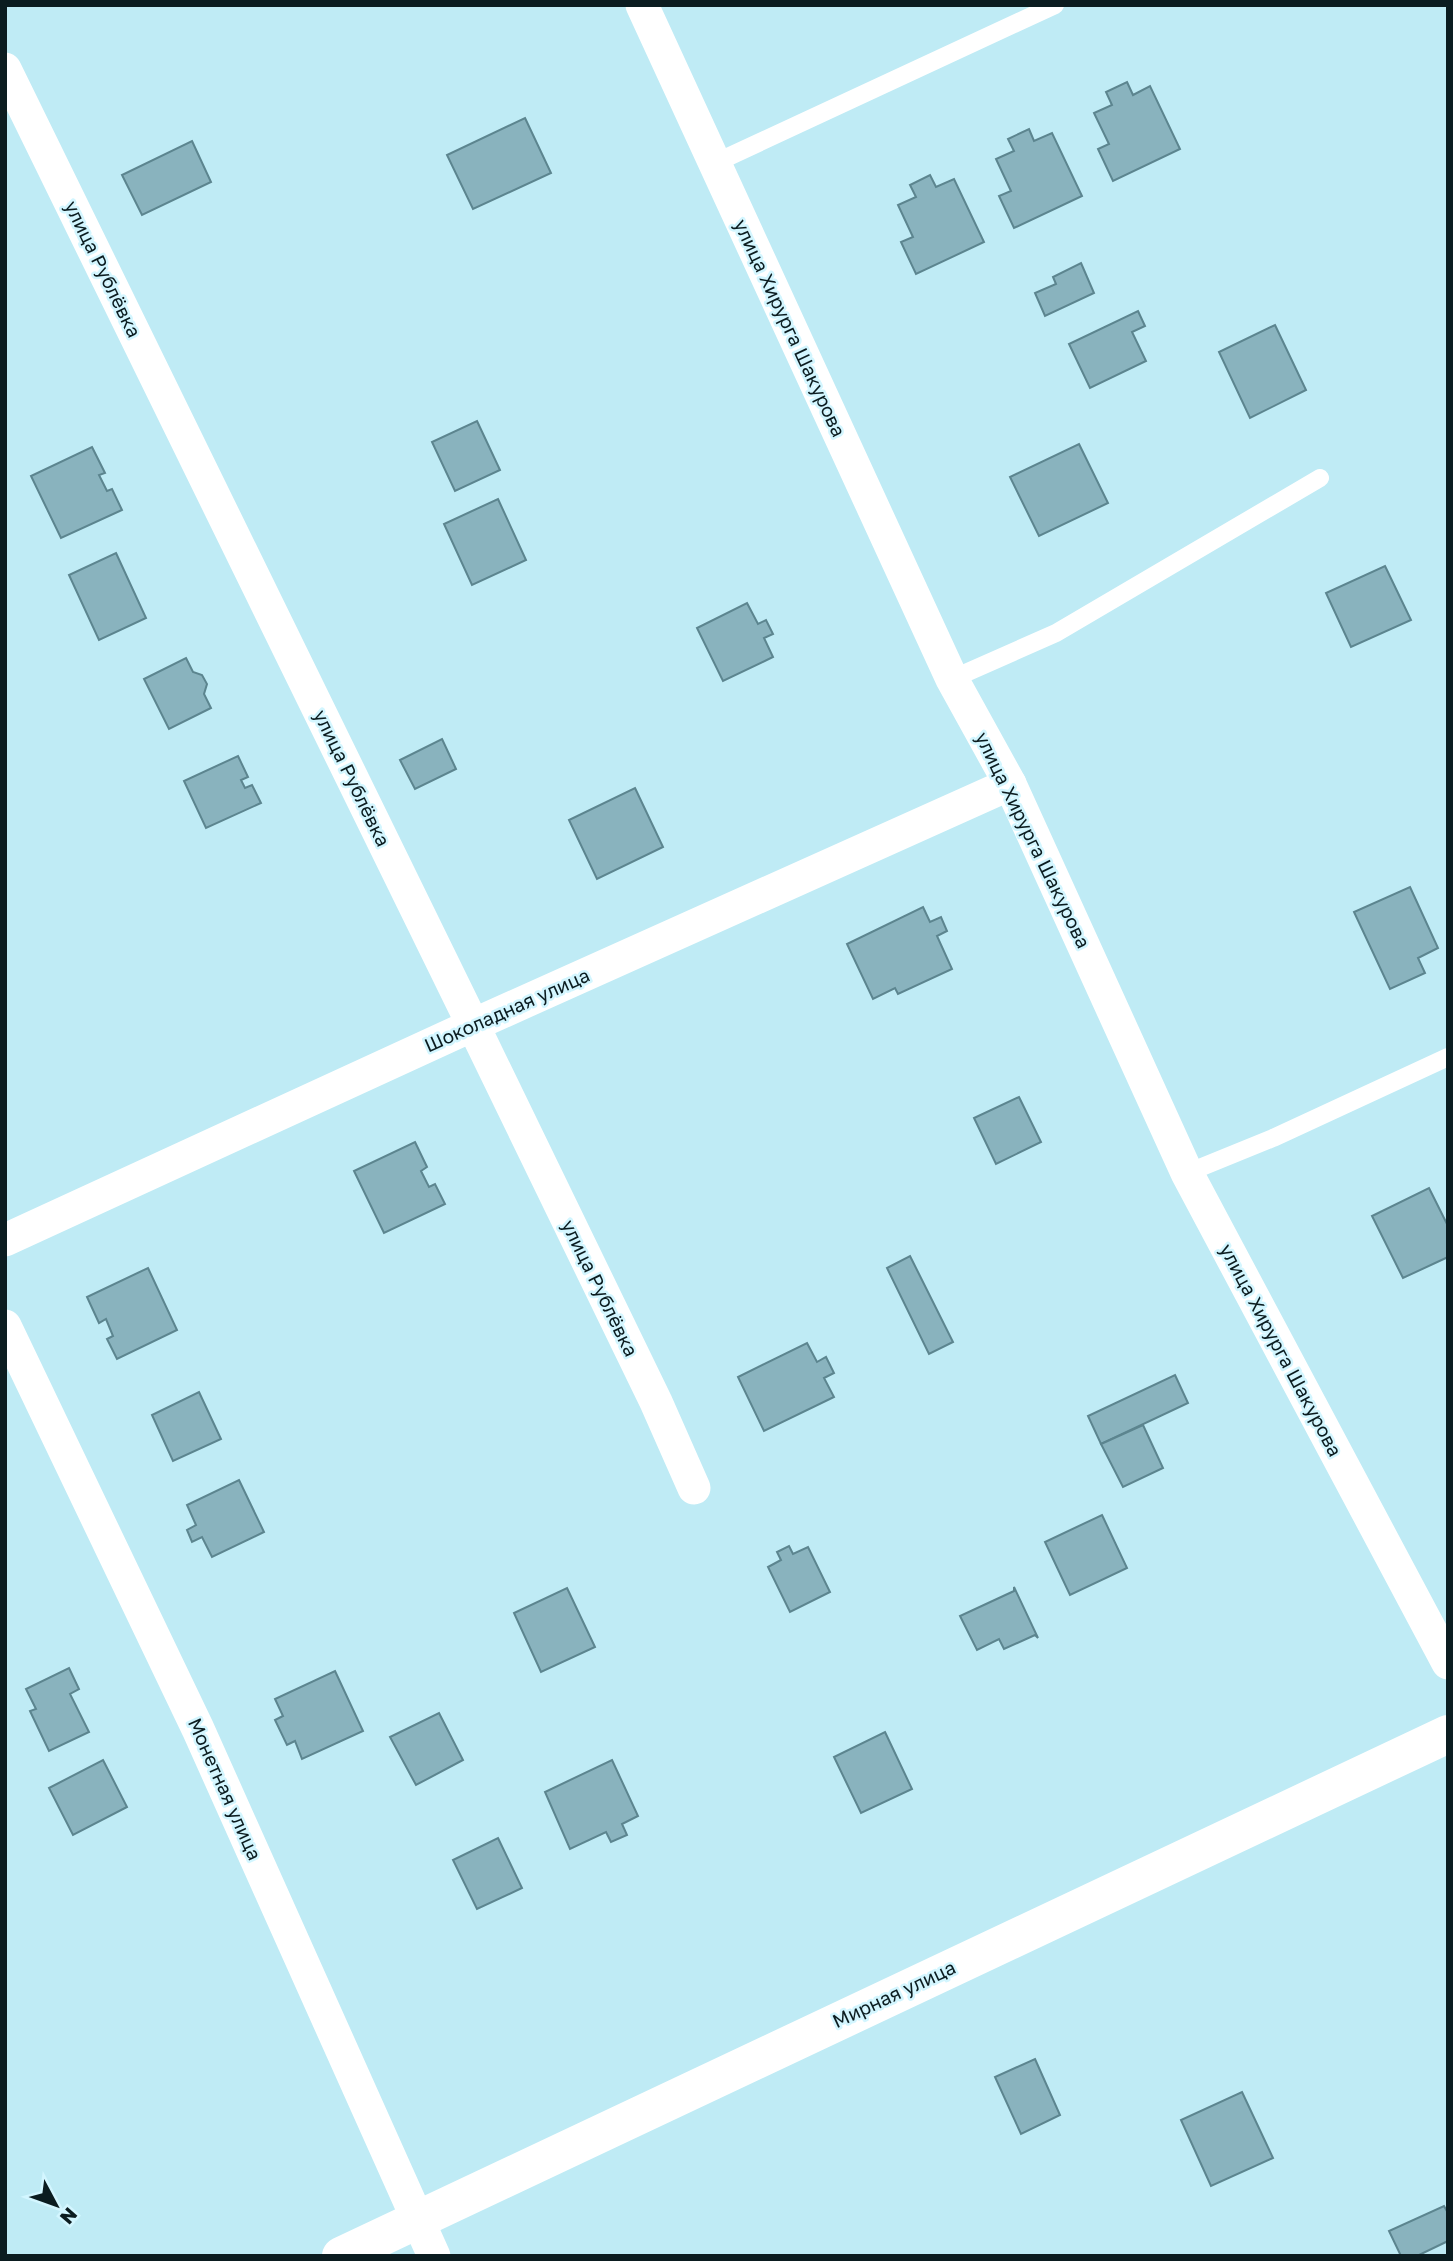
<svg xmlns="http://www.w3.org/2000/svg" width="1453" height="2261" font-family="'Golos Text',sans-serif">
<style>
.building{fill:#89b3be;stroke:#5c858f;stroke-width:2}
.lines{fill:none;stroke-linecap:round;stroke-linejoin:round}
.service{stroke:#fff;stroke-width:18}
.minor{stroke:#fff;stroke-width:33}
.tertiary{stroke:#fff;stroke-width:38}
.labels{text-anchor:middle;stroke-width:5;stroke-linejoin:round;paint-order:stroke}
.street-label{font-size:19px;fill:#0b1c20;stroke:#d3f6ff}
</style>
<rect width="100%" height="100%" fill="#bfebf5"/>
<g class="building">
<path d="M1127 82 1133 95 1150 86 1180 149 1113 181 1098 149 1109 144 1094 113 1112 105 1106 92Z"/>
<path d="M525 118 551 173 473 209 447 155Z"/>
<path d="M1029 129 1034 141 1052 133 1082 196 1014 228 999 196 1011 191 996 159 1014 151 1008 139Z"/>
<path d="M192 141 211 182 142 215 122 175Z"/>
<path d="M930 175 936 187 954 179 984 242 916 274 901 242 913 237 898 205 916 197 910 185Z"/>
<path d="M1081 263 1094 293 1045 316 1035 293 1056 284 1053 277Z"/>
<path d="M1138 311 1145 326 1132 332 1146 361 1090 388 1069 344Z"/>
<path d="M1275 325 1306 390 1250 418 1219 352Z"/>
<path d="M477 421 500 470 455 491 432 442Z"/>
<path d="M1079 444 1108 503 1039 536 1010 477Z"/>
<path d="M92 447 105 473 99 475 107 491 112 489 122 510 61 538 31 476Z"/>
<path d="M498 499 526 560 472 585 444 524Z"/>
<path d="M116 553 146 618 99 640 69 575Z"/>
<path d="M1385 566 1411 620 1351 647 1326 593Z"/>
<path d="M747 603 758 624 766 620 773 634 764 638 773 657 723 681 697 628Z"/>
<path d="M186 658 193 672 202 675 207 684 204 694 211 708 169 729 144 679Z"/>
<path d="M442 739 456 769 415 789 400 760Z"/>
<path d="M238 756 248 777 241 780 245 788 252 785 261 803 206 828 184 781Z"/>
<path d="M635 788 663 847 597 879 569 820Z"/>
<path d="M1410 887 1438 948 1418 958 1425 973 1390 989 1354 912Z"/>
<path d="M923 907 930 922 941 917 947 931 937 936 952 969 898 994 895 988 873 999 847 944Z"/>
<path d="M1019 1097 1041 1142 996 1164 974 1118Z"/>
<path d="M415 1142 427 1167 421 1171 429 1187 435 1184 445 1204 384 1233 354 1171Z"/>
<path d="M1429 1188 1448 1226V1257L1403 1278 1372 1216Z"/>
<path d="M910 1256 953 1342 929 1354 887 1268Z"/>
<path d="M148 1268 177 1330 117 1359 107 1339 113 1336 106 1319 99 1323 87 1297Z"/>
<path d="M807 1343 817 1362 826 1357 834 1373 824 1378 834 1397 764 1431 738 1377Z"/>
<path d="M1175 1375 1188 1403 1101 1444 1088 1416Z"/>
<path d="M199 1392 221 1439 173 1461 152 1415Z"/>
<path d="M1143 1425 1163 1468 1123 1487 1101 1444Z"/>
<path d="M239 1480 264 1532 212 1557 202 1537 192 1542 187 1530 196 1525 187 1505Z"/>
<path d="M1102 1515 1127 1568 1070 1595 1045 1542Z"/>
<path d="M789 1546 793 1554 808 1547 830 1592 790 1612 768 1567 781 1560 777 1552Z"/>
<path d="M1014 1587 1038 1638 1035 1635 1004 1649 999 1639 977 1650 960 1616 1014 1591Z"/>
<path d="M567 1588 595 1647 541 1672 514 1613Z"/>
<path d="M69 1668 79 1689 70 1694 89 1732 49 1751 30 1711 36 1709 26 1689Z"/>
<path d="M335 1671 363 1731 302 1759 295 1741 287 1745 275 1720 283 1716 275 1699Z"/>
<path d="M439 1713 463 1760 416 1785 390 1737Z"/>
<path d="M885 1732 912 1789 861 1813 834 1757Z"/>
<path d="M103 1760 127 1807 73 1835 49 1788Z"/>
<path d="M612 1760 638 1816 622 1824 627 1835 611 1842 606 1832 570 1849 545 1792Z"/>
<path d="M498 1838 522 1888 477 1909 453 1860Z"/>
<path d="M1035 2059 1060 2115 1021 2134 995 2077Z"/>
<path d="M1242 2092 1273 2158 1211 2186 1181 2120Z"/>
<path d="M1444 2206 1448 2213V2241L1417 2256H1401L1389 2231Z"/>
</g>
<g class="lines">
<g class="service">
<path d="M715 163 1055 5"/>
<path d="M952 679 1056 633 1320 478"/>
<path d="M1187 1173 1273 1138 1448 1057"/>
</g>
<g class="minor">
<path d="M642 5 952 679 1010 784 1187 1173 1448 1663"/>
<path d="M5 69 473 1025 656 1402 694 1488"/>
<path d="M5 1240 473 1025 1010 784"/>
<path d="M5 1326 198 1729 434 2256"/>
</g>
<path class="tertiary" d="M341 2256 1448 1734"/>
</g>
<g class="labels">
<g class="street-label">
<text transform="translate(103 269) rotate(64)" y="7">улица Рублёвка</text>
<text transform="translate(790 328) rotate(65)" y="7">улица Хирурга Шакурова</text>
<text transform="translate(352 778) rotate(64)" y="7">улица Рублёвка</text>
<text transform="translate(1033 840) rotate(64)" y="7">улица Хирурга Шакурова</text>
<text transform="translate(507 1010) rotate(-24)" y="7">Шоколадная улица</text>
<text transform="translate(600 1288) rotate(64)" y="7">улица Рублёвка</text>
<text transform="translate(1281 1350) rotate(62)" y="7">улица Хирурга Шакурова</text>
<text transform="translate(225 1789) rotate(66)" y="7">Монетная улица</text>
<text transform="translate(894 1994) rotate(-25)" y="7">Мирная улица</text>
</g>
</g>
<rect width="1453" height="2261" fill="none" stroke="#0b1c20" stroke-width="14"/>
<g transform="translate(56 2205) rotate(131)" stroke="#d3f6ff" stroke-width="5" paint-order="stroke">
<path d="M0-5L12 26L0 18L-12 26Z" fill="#0b1c20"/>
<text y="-10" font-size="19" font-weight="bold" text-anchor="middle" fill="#0b1c20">N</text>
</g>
</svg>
